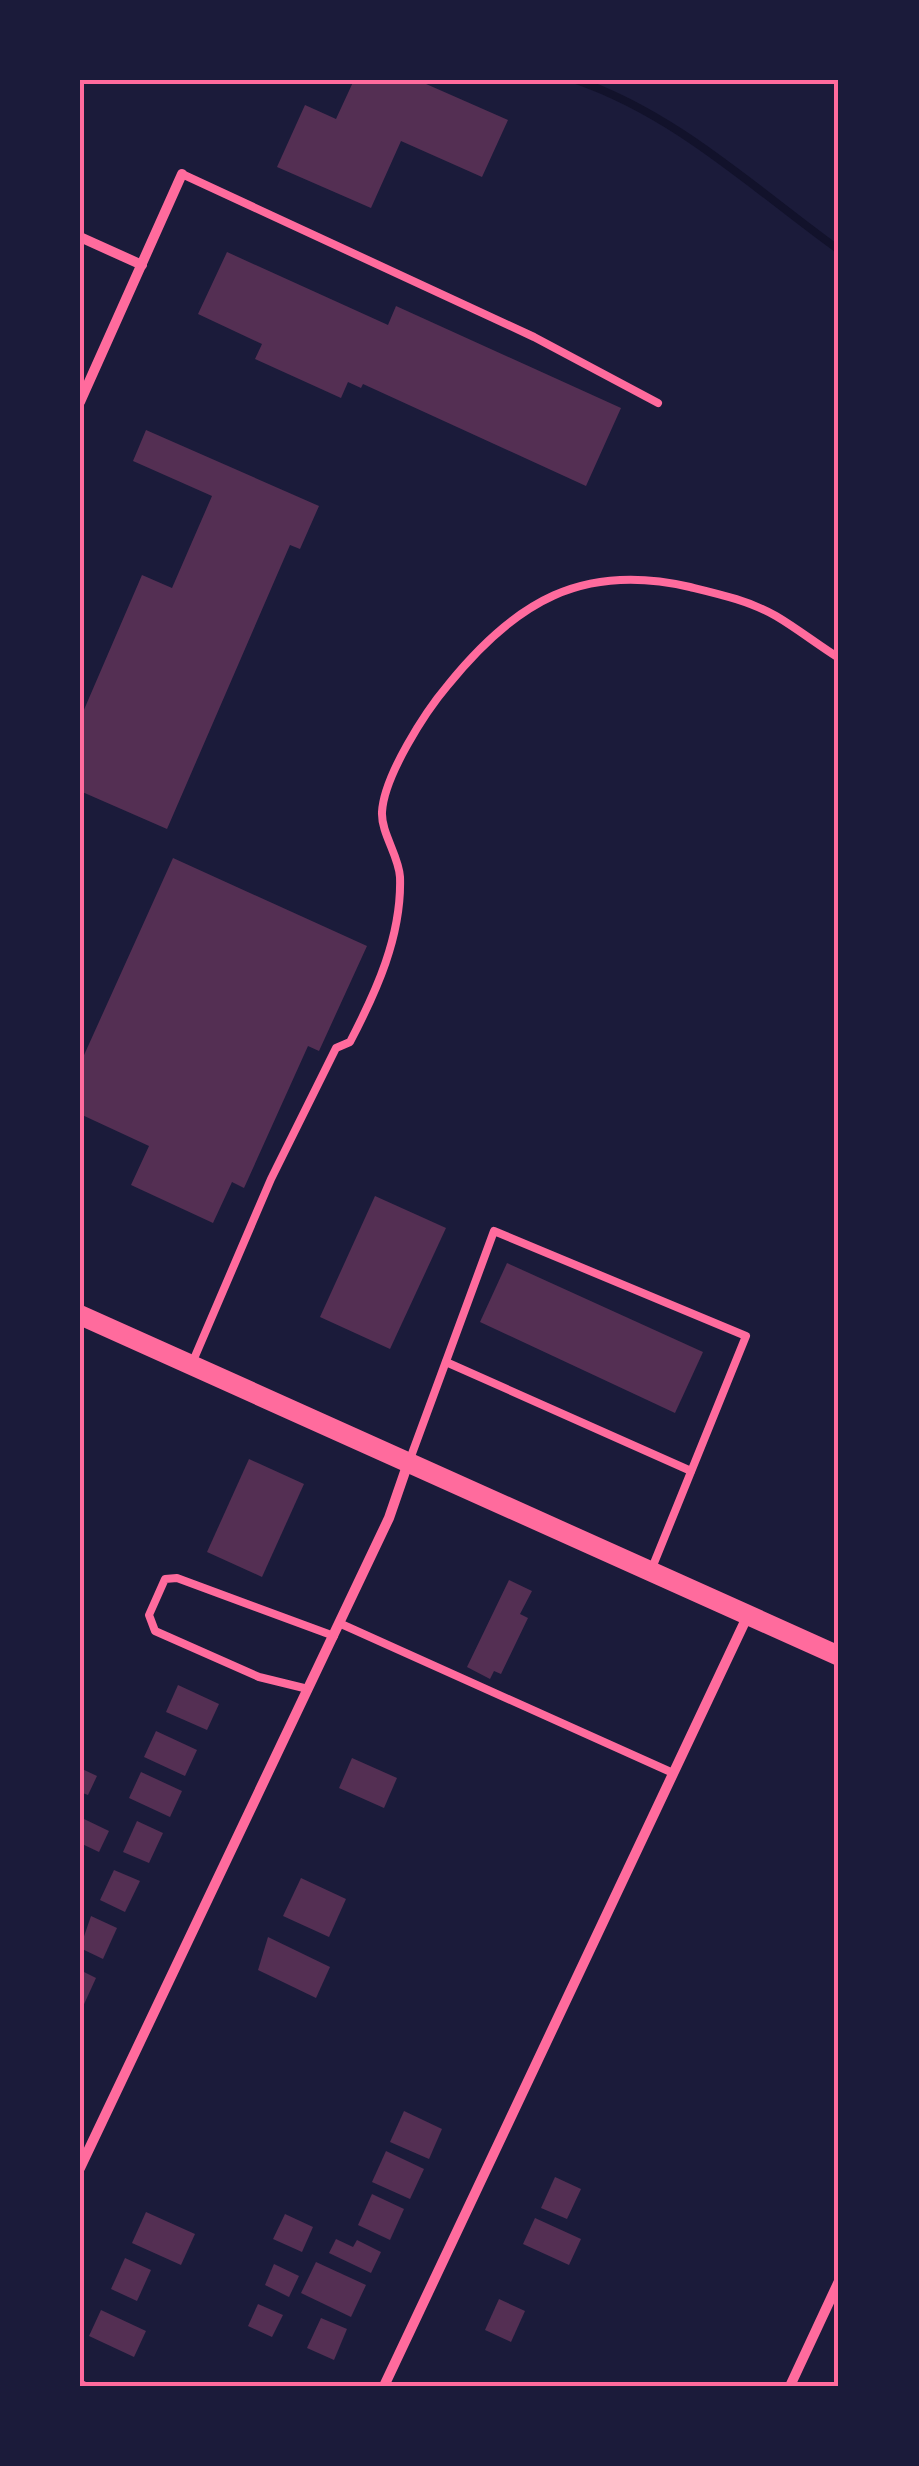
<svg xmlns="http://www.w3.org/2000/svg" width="919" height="2466" font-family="Ubuntu,sans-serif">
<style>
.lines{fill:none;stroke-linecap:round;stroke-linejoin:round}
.stream{stroke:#12122b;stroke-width:8}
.building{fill:#542f53}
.service{stroke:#ff6b9d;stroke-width:8}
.minor{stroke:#ff6b9d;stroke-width:10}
.secondary{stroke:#ff6b9d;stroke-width:20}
.neatline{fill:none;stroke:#ff6b9d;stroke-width:4}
</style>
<rect width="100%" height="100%" fill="#1b1b3a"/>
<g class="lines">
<path class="stream" d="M576 80C677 115 753 188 839 250"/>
</g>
<g class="building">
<path d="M354 80H417L508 120 482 177 401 141 371 208 277 167 305 105 336 119Z"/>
<path d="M227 252 388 325 396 306 621 408 586 486 363 384 361 388 348 382 341 398 255 359 262 344 198 314Z"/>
<path d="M146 430 319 506 300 549 290 545 167 829 80 791V719L142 575 172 588 212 496 133 461Z"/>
<path d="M173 858 367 946 319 1051 308 1046 244 1188 232 1182 213 1223 131 1185 149 1146 80 1114V1064Z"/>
<path d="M375 1196 446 1228 390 1349 320 1317Z"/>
<path d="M507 1263 703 1352 675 1413 480 1322Z"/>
<path d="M249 1459 304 1484 262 1577 207 1552Z"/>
<path d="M509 1580 532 1591 520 1614 528 1618 501 1674 494 1671 490 1679 467 1667Z"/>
<path d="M178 1685 219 1704 207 1730 166 1712Z"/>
<path d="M156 1731 197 1750 185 1776 144 1757Z"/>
<path d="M352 1758 397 1778 384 1808 339 1788Z"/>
<path d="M80 1768 97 1776 88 1795 80 1792Z"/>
<path d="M141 1772 182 1791 170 1817 129 1798Z"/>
<path d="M84 1819 109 1831 99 1852 80 1843Z"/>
<path d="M137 1821 163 1833 149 1863 123 1852Z"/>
<path d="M114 1870 140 1881 125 1912 100 1900Z"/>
<path d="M301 1878 346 1899 329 1937 283 1916Z"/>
<path d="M91 1916 117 1928 103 1959 80 1948Z"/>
<path d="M268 1937 330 1967 316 1998 258 1970Z"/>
<path d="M80 1970 96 1978 80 2013Z"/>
<path d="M404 2111 442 2129 429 2159 390 2142Z"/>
<path d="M386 2151 424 2169 410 2199 372 2182Z"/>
<path d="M555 2177 581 2189 567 2219 541 2208Z"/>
<path d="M372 2194 404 2209 390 2240 358 2225Z"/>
<path d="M146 2212 195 2234 181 2265 132 2243Z"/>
<path d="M285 2214 313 2227 302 2252 273 2239Z"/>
<path d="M535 2218 581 2239 569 2265 523 2244Z"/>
<path d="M336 2239 353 2247 357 2240 381 2252 371 2273 329 2253Z"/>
<path d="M125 2258 151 2270 137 2301 111 2289Z"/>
<path d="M316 2262 366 2285 351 2317 301 2293Z"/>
<path d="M274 2264 299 2276 289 2297 265 2285Z"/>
<path d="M499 2299 525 2311 511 2342 485 2330Z"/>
<path d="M258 2304 283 2315 272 2337 248 2326Z"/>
<path d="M101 2310 146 2331 134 2357 89 2336Z"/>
<path d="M321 2318 347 2329 334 2360 307 2348Z"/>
</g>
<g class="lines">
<g class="service">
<path d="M182 174 534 337 658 403"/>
<path d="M193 1361 271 1179 336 1048 350 1042C376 992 402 936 400 877 399 856 381 833 382 812 384 776 425 712 448 685 515 602 582 562 690 587 719 594 750 601 776 616 798 629 818 645 839 658"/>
<path d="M446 1362 691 1471"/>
<path d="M410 1459 494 1231 746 1336 652 1568"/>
<path d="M339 1623 673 1773"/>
<path d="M308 1689 259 1677 155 1631 149 1615 165 1579 177 1578 334 1636"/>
</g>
<g class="minor">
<path d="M80 237 142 265"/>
<path d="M80 402 182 174"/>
<path d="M80 2168 389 1518 408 1463"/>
<path d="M80 2385 83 2386"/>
<path d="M384 2386 748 1615"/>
<path d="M790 2386 839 2281"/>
</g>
<path class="secondary" d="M80 1315 839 1656"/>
</g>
<rect width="919" height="2466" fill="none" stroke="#1b1b3a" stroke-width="165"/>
<rect x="82" y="82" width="754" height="2302" class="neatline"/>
</svg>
